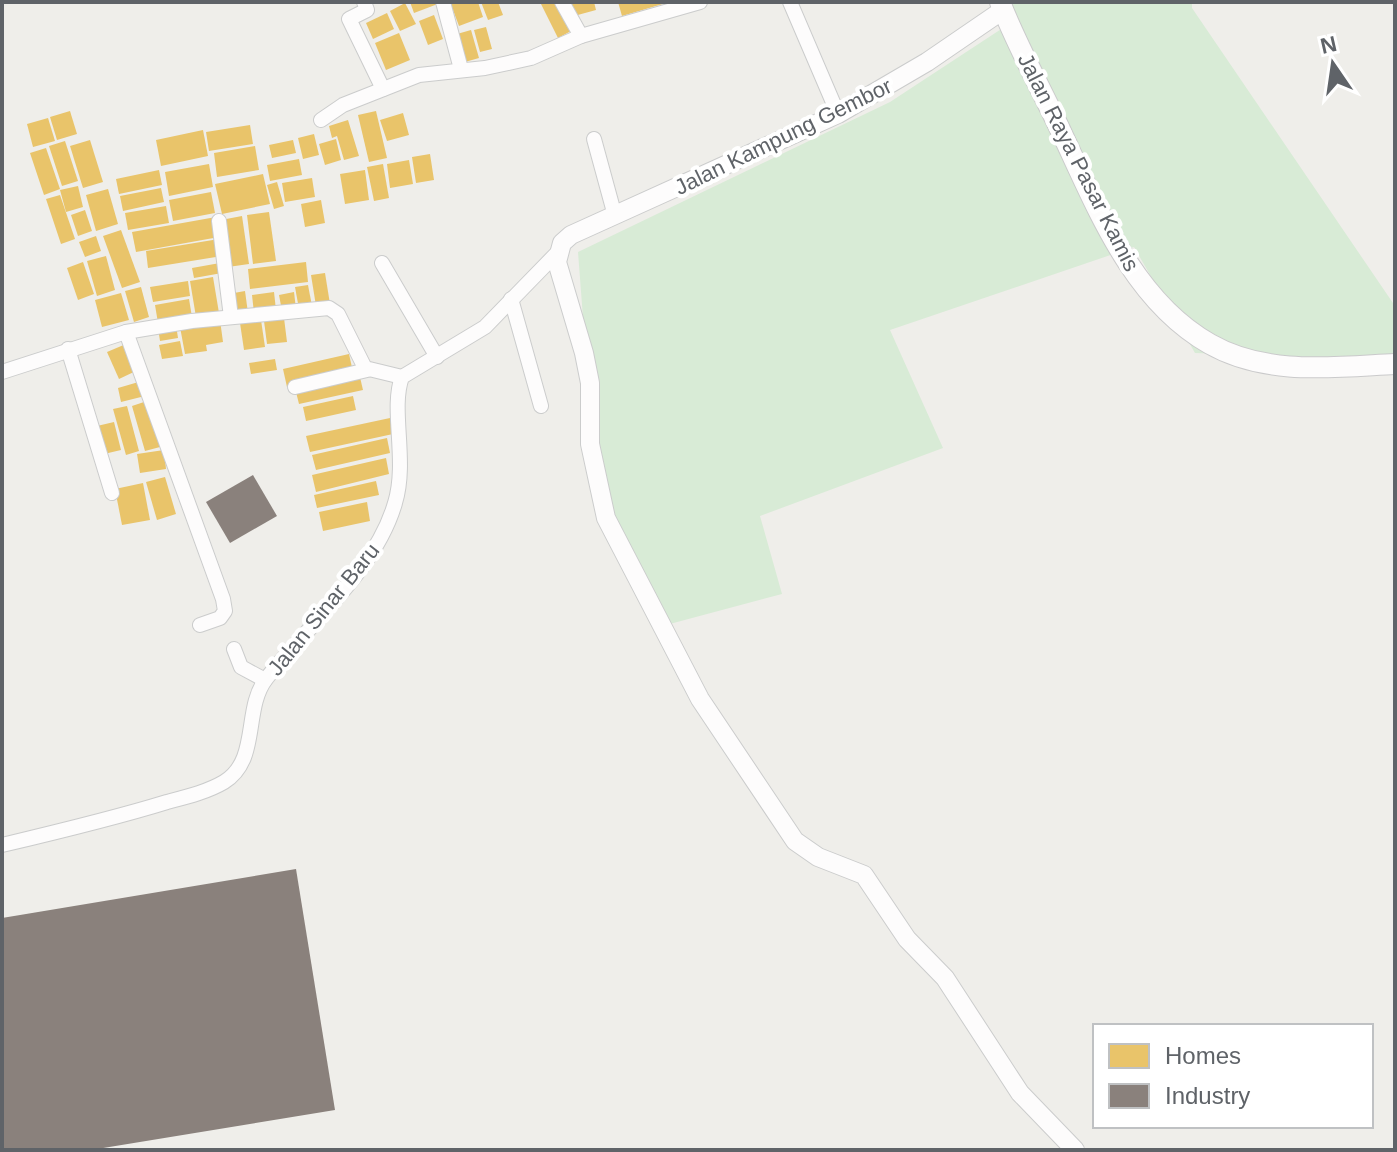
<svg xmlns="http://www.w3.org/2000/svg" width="1397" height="1152" font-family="Arial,sans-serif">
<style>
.green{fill:#d8ebd6}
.homes{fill:#e9c46a}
.industry{fill:#8a817c}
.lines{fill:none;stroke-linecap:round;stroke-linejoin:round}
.minor-casing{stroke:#cbcccc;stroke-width:16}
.tertiary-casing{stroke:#cbcccc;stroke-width:20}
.secondary-casing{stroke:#cacacb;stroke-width:22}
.minor{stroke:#fdfcfc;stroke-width:14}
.tertiary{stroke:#fdfcfc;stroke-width:18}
.secondary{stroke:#fdfcfc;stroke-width:20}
.labels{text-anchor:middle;stroke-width:8;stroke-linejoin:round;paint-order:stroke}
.street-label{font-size:22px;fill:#5f6368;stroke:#fff}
</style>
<rect width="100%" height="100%" fill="#efeeea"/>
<path class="green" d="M1008 2H1192V8L1395 306V360L1195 353 1134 247 890 330 943 448 760 516 782 594 666 625 616 540 592 436 578 252 890 102 1015 20Z"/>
<g class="homes">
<path d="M410 2H443L414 13Z"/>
<path d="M450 2H478L483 17 459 26Z"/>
<path d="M481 2H498L503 15 488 20Z"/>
<path d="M540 2H557L571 31 558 38Z"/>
<path d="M570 2H594L596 10 574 16Z"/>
<path d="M618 2H665L666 3 622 16Z"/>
<path d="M405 3 416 24 400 31 390 11Z"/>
<path d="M387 13 394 29 373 39 366 23Z"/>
<path d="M434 15 443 39 428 45 419 21Z"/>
<path d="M486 27 492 49 480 52 474 30Z"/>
<path d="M471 30 479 58 465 62 457 34Z"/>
<path d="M399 33 410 60 386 70 375 43Z"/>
<path d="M70 111 77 134 57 140 50 117Z"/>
<path d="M376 111 387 158 369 162 358 115Z"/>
<path d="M403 113 409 135 387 141 380 120Z"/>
<path d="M48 118 55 141 33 147 27 124Z"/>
<path d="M348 120 359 156 344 160 337 136 332 138 329 126Z"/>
<path d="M250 125 253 144 209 151 206 132Z"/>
<path d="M203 130 208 156 161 166 156 140Z"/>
<path d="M314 134 319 155 303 159 298 138Z"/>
<path d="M336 139 341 160 325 165 319 144Z"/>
<path d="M90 140 103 182 83 188 70 146Z"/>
<path d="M293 140 296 153 272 158 269 145Z"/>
<path d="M65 141 78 181 62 186 49 146Z"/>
<path d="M255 146 259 170 217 177 214 153Z"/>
<path d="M46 148 60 189 44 195 30 153Z"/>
<path d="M430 154 434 180 416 183 412 157Z"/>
<path d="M299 159 302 175 270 181 267 165Z"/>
<path d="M409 160 413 184 390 188 387 164Z"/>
<path d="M209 164 213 187 169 196 165 172Z"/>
<path d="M383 164 389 198 374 201 367 167Z"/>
<path d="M159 170 162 185 119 194 116 179Z"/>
<path d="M365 170 369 200 345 204 340 174Z"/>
<path d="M263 174 270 204 222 214 215 184Z"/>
<path d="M312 178 315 197 285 202 282 183Z"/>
<path d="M277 182 284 206 274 209 267 185Z"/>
<path d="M78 186 83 207 66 212 60 190Z"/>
<path d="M161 188 164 202 123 211 120 196Z"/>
<path d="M108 189 118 224 96 231 86 195Z"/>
<path d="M211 192 215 213 173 221 169 200Z"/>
<path d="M60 195 75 239 61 244 46 199Z"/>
<path d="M321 200 325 223 305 227 301 204Z"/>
<path d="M166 206 169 223 128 230 125 213Z"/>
<path d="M85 210 92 231 78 236 71 215Z"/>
<path d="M269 212 276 261 253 264 247 215Z"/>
<path d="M242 216 249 264 228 267 221 220Z"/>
<path d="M216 217 219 237 136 252 132 232Z"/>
<path d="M121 230 140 282 122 288 103 236Z"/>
<path d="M96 236 101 251 85 257 79 242Z"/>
<path d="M219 239 222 256 148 268 146 251Z"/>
<path d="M106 256 115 290 97 296 87 261Z"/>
<path d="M83 262 94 294 78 300 67 268Z"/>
<path d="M306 262 308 282 250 289 248 269Z"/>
<path d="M220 263 222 273 194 278 192 268Z"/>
<path d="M325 273 330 304 316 306 311 275Z"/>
<path d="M213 277 219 313 196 317 190 281Z"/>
<path d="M188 281 190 296 153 302 150 287Z"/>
<path d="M308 285 312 306 299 309 295 287Z"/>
<path d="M141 287 149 317 134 322 125 291Z"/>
<path d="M245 291 248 313 237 315 234 293Z"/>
<path d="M274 292 276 310 254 313 252 295Z"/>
<path d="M294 292 296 309 282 311 279 295Z"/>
<path d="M121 293 129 320 102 327 95 300Z"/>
<path d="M189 299 192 317 158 323 155 305Z"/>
<path d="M284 318 287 342 267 344 264 321Z"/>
<path d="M220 320 223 342 206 345 207 351 185 354 180 327Z"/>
<path d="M261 320 265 347 244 350 240 323Z"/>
<path d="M176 325 178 338 160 341 158 328Z"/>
<path d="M180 341 183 356 162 359 159 345Z"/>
<path d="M126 344 138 370 119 379 107 352Z"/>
<path d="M349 354 353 372 287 387 283 369Z"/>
<path d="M275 359 277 370 251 374 249 363Z"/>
<path d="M359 373 363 390 299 404 295 388Z"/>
<path d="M142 381 145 396 121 402 118 388Z"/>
<path d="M353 396 356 410 306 421 303 407Z"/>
<path d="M147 401 160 447 145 451 132 406Z"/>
<path d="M127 406 139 451 126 455 113 409Z"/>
<path d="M390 418 393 434 310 452 306 436Z"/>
<path d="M114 422 121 450 104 454 97 426Z"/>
<path d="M387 438 390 453 316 470 312 455Z"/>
<path d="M164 450 166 469 140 473 137 454Z"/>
<path d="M386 458 389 474 316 492 312 475Z"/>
<path d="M165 477 176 514 157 520 146 482Z"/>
<path d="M376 481 379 495 317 508 314 495Z"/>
<path d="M143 483 150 520 122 525 115 489Z"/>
<path d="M367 502 370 521 323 531 319 512Z"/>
</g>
<g class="industry">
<path d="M253 475 277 516 230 543 206 502Z"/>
<path d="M296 869 335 1110 91 1150H2V918Z"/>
</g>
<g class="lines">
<g class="minor-casing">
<g id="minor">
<path d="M364 2 367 10 349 19 383 89"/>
<path d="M443 2 461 69"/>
<path d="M562 2 581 36"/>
<path d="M790 2 838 114"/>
<path d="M321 120 343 105 419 75 485 68 531 58 581 36 700 2"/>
<path d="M594 139 615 216"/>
<path d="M219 221 231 317"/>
<path d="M382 263 437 357"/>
<path d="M511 299 541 406"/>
<path d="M126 332 223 599 225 611 220 618 200 625"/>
<path d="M68 349 112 493"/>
<path d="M2 372 126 332 192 321 329 308 338 314 365 368 402 377"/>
<path d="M295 387 367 370"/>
<path d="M234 649 241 667 265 680"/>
<path d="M2 845C57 832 112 819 167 802 186 797 207 792 224 782 260 760 243 709 266 679 308 625 376 570 395 503 408 461 390 409 402 377L485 327 559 251"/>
</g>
</g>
<g class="tertiary-casing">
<path id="tertiary" d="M1003 10 927 62 838 114 571 235 562 243 557 262 584 353 590 383V444L606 518 700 699 795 841 818 857 864 875 907 939 945 978 1020 1093 1075 1150"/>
</g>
<g class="secondary-casing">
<path id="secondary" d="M1000 2C1016 43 1038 83 1057 123 1095 202 1130 299 1210 344 1266 376 1334 367 1395 364"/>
</g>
<use href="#minor" class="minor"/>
<use href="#tertiary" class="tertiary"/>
<use href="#secondary" class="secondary"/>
</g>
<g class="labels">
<g class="street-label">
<text transform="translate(783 136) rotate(-26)" y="8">Jalan Kampung Gembor</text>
<text transform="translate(1079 162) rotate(63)" y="8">Jalan Raya Pasar Kamis</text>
<text transform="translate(323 609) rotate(-51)" y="8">Jalan Sinar Baru</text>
</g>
</g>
<rect width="1397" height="1152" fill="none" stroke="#5f6368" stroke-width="8"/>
<rect x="1093" y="1024" width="280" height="104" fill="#ffffff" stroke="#bfc1c3" stroke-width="2"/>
<rect x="1109" y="1044" width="40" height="24" fill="#e9c46a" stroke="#bfc1c3" stroke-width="2"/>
<text x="1165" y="1064" font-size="24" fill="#5f6368">Homes</text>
<rect x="1109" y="1084" width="40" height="24" fill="#8a817c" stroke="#bfc1c3" stroke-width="2"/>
<text x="1165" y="1104" font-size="24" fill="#5f6368">Industry</text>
<g transform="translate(1333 64) rotate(347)" stroke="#ffffff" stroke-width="6" paint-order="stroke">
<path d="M0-6L14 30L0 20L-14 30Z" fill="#5f6368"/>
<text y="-12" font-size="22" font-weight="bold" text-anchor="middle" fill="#5f6368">N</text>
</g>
</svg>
